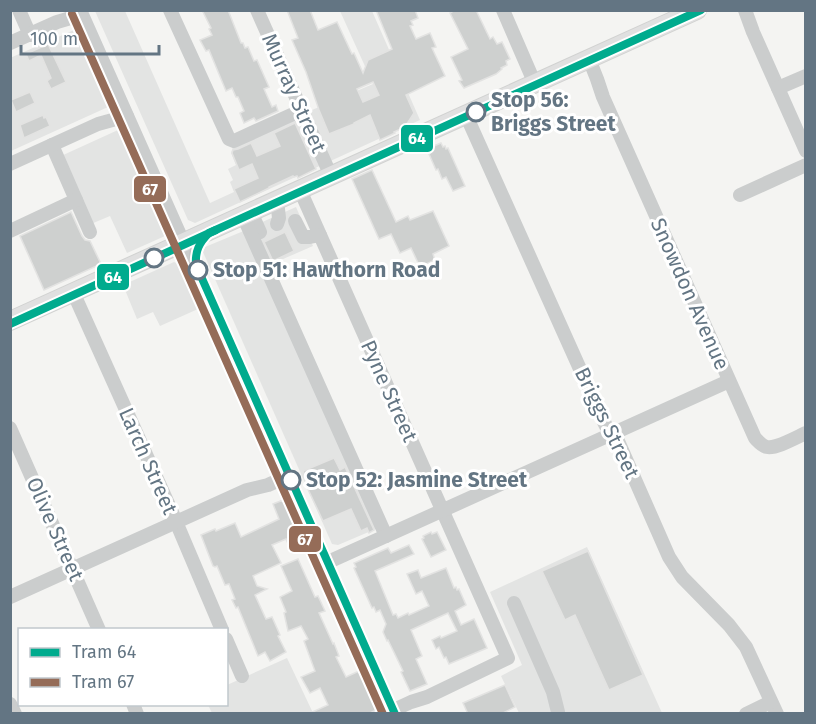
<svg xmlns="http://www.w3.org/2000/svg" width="816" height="724" font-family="'Fira Sans',sans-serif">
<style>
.built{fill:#e3e4e3}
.building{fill:#ced0cf;stroke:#e3e3e2;stroke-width:1.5;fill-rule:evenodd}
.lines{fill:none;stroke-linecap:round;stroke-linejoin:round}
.major-casing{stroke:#d1d2d1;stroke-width:20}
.minor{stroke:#cbcdcd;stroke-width:14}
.major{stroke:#e0e0e0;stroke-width:18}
.tram{stroke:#c0c2c3;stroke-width:1.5}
.tram-1-casing{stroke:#fff;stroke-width:12}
.tram-2-casing{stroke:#fff;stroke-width:12}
.tram-1{stroke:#00ab8e;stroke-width:8}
.tram-2{stroke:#956c58;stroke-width:8}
.stop-dot{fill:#fff;stroke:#637583;stroke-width:3}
.labels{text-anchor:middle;stroke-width:6;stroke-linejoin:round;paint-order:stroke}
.street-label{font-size:21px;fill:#637583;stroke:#fff}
.stop-label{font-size:21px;font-weight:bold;fill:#637583;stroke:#fff;text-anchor:start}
.line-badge{stroke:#fff;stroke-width:2}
.badge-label{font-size:16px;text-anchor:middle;font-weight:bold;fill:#fff}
</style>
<rect width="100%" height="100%" fill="#f4f4f2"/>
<g class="built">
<path d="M95 11H125L210 203 234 192 230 182 233 180 228 169 236 165 231 153 235 140 305 113 373 84 340 11H372L420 120 195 223 188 220Z"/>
<path d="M74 30 108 107 11 151 10 58Z"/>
<path d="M118 130 165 236 127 253 110 216 91 224 61 156Z"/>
<path d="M296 207 313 246 267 266 249 228Z"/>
<path d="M246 230 378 528 338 545 332 544 203 252 205 247Z"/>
<path d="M174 262 178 264 198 309 160 326 153 312 137 319 123 285Z"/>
<path d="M587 547 662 713H519L501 676 522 665 490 592Z"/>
<path d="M287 658 313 713H212L208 705 226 704 227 685Z"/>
</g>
<g class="building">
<path d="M202 10H228L241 43H243L245 48 248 47 254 61 257 60 269 87 264 89 272 107 276 105 278 111 256 121 254 118 244 123 240 113 244 111 238 97H236L232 88 226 91 209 50 206 51 200 40 212 35 209 29 211 28Z"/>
<path d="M287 10H310L318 30 337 22 352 54 354 53 363 73 368 60 392 49 376 10H415L418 18 411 21 413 25 410 26 416 39 430 33 436 47 432 48 445 76 406 95 414 113 405 127 394 132 395 133 380 140 370 115 354 123V124L329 134 319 110 306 72 292 40 298 38ZM373 82 379 95 363 102 357 89Z"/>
<path d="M455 10H476L490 39 493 37 497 44 502 42 510 59 506 61 507 65 501 68 502 69 496 74 464 88 459 81 462 80 451 57 468 49 450 13Z"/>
<path d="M48 44 66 82 51 89 47 81 51 78 41 55 29 61 26 54Z"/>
<path d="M30 92 35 103 16 112 11 100Z"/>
<path d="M43 115 44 118 46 117 50 126 24 138 20 125Z"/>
<path d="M295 123 316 169 298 178 297 176 294 177 293 176 269 187V188L240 202 234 189 258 178 252 164 239 170 232 153 233 150 238 149 251 143 257 156 280 146 274 133Z"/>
<path d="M441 143 443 147 445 146 446 149 448 148 465 186 453 191 446 177 442 179 438 169 436 170 429 154 431 152 429 148Z"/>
<path d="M372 170 396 222 408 216 410 220 433 211 449 246 433 254 435 260 420 267 411 248 400 253 391 234 379 239 352 179Z"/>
<path d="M71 212 82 236 85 240 90 241 101 264 44 290 20 236Z"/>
<path d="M285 232 294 251 273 261 264 242Z"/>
<path d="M334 458 340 470 345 467 374 530 369 533 367 528 361 531 351 509 323 521 306 485 308 484 303 471Z"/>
<path d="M283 500 304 547 292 553 286 539 272 545 281 563 253 576 257 586 267 589 255 595 266 619 272 617 280 635 278 636 286 652 270 661 265 652 258 656 238 607 236 608 232 600 235 599 229 584 225 585 217 566 215 567 213 566 201 535 215 529 216 531 235 523 241 537 279 519 273 504Z"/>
<path d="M431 532 432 534 437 532 446 550 431 557 422 539 424 538 423 536Z"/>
<path d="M409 545 414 554 375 571 393 615 396 614 398 618 408 613 409 615 429 606 422 591 416 594 407 574 418 570 421 578 446 568 454 588 456 587 457 590 459 589 466 605 455 611 461 625 474 619 487 648 449 664 446 657 444 658 439 647 436 649 432 640 440 636 441 638 457 631 448 613 411 630 422 656 416 659 427 684 410 691 401 672 403 671 388 640 387 641 383 632 386 624 380 610 376 612 374 607 372 608 354 568 356 567 354 563 388 548 391 553Z"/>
<path d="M588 551 643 675 609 690 575 615 565 620 542 571Z"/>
<path d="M298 559 315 597 318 596 325 611 319 613 333 644 334 643 339 656 336 657 346 677 359 671 376 710 368 714H308L328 705 320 688 310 693 301 677 315 671 304 641 308 639 301 626 288 631 284 613 286 612 280 597 292 591 281 566Z"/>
<path d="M505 685 515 707 501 714H468L463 703Z"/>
</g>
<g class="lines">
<g class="major-casing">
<path id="major" d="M10 321 697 10"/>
</g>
<g class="minor">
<path d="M19 10 30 35"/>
<path d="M80 10 393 714"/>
<path d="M170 10 229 139 234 141 302 110"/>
<path d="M257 10 331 176"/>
<path d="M503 10 535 84"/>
<path d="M745 10 753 32 806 151"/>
<path d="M10 43 57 22 81 15"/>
<path d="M589 59 597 79 603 97 755 438C758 441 762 446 767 447 776 449 797 437 806 433"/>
<path d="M778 88 806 76"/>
<path d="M466 115 602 418 606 426 618 441 669 557 682 577 729 625 746 647 777 714"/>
<path d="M52 145 90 232"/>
<path d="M10 164 98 124 127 116"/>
<path d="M300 190 508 658 427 697 411 702 385 714"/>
<path d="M740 195 806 165"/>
<path d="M251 212 260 232"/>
<path d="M243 216 386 536"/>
<path d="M295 221 303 237H310L320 235"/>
<path d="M277 224 279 218 277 200"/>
<path d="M10 231 76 200"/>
<path d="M73 292 171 510 222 630"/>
<path d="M10 428 99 630"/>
<path d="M326 563 729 381"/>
<path d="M10 597 247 490 268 485 288 476"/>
<path d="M514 603 553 692 558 712"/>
<path d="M226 639 242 676"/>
<path d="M10 704 15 714"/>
<path d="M133 704 137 714"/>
<path d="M746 714 771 702"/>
</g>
<use href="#major" class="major"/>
<g class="tram">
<path d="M368 162 390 147"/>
<path d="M158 256C174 253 184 256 193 270"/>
<path d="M193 270C187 251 190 240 207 229"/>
</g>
<g class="tram-1-casing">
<g id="tram-1">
<path d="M10 324 216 230"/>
<path d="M395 714 196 265C195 251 199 243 209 233L701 10"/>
</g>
</g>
<g class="tram-2-casing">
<path id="tram-2" d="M72 14 383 714"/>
</g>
<use href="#tram-1" class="tram-1"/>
<use href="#tram-2" class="tram-2"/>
</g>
<g class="stop-dot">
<circle cx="476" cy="112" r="9"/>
<circle cx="154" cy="258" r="9"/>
<circle cx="198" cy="270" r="9"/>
<circle cx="291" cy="480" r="9"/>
</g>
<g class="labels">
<g class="street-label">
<text transform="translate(294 93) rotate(66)" y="7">Murray Street</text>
<text transform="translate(690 294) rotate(66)" y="7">Snowdon Avenue</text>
<text transform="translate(389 391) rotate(66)" y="7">Pyne Street</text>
<text transform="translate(607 423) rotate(64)" y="7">Briggs Street</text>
<text transform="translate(148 461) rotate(66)" y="7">Larch Street</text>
<text transform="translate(55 529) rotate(66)" y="7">Olive Street</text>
</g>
<g class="stop-label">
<text x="491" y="107">Stop 56:<tspan x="491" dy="24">Briggs Street</tspan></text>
<text x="213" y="277">Stop 51: Hawthorn Road</text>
<text x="306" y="487">Stop 52: Jasmine Street</text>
</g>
</g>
<g class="line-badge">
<rect x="400" y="124" width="34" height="29" rx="6" fill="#00ab8e"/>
<rect x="133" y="175" width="34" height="28" rx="6" fill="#956c58"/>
<rect x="96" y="263" width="34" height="28" rx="6" fill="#00ab8e"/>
<rect x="288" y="525" width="34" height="28" rx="6" fill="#956c58"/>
</g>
<g class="badge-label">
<text x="417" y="144">64</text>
<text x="150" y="195">67</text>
<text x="113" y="283">64</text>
<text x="305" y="545">67</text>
</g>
<rect width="816" height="724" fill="none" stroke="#637583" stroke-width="24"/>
<rect x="18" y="628" width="210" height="78" fill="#ffffff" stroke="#c1c8cd" stroke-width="1.5"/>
<rect x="30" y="648" width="30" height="9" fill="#00ab8e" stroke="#c1c8cd" stroke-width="1.5"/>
<text x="72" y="658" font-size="18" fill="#637583">Tram 64</text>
<rect x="30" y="678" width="30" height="9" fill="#956c58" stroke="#c1c8cd" stroke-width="1.5"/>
<text x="72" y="688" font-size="18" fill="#637583">Tram 67</text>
<path d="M21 45v9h138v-9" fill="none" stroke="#637583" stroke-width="3"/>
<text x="30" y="45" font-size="18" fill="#637583" stroke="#ffffff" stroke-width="4.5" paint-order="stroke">100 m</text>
</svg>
